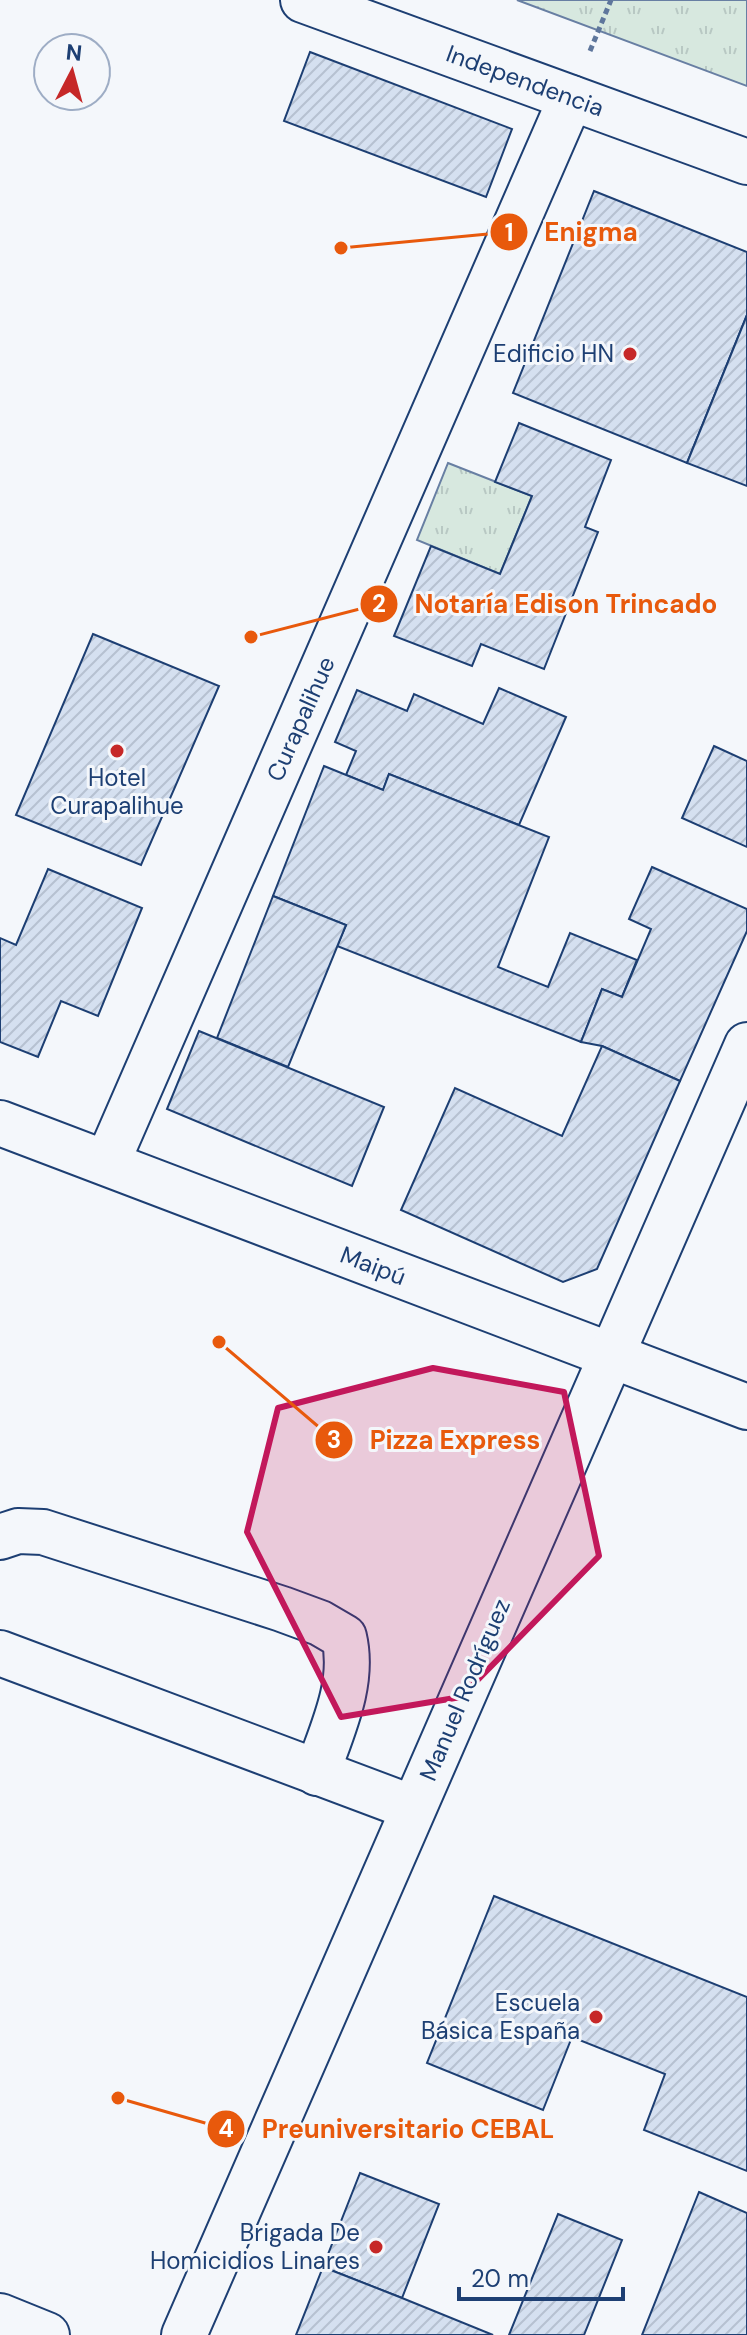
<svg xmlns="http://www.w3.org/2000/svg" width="747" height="2335" font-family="'DM Sans',sans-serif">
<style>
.park{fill:url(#park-tufts);stroke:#687fa3;stroke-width:2}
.building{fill:url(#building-hatch);stroke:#1d3f73;stroke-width:2}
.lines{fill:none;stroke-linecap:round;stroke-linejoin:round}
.minor-casing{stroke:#1d3f73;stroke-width:48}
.major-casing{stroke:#1d3f73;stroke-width:48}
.path{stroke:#5e769c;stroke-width:5;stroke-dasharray:6 4;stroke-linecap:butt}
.minor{stroke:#f4f7fb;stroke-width:44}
.major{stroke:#f4f7fb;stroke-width:44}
.marked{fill:#c2185b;fill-opacity:0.2;stroke:#c2185b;stroke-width:6;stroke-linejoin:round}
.poi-dot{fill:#c62828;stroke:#f4f7fb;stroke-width:3}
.labels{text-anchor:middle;stroke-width:6;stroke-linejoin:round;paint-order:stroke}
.street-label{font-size:24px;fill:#1d3f73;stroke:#f4f7fb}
.poi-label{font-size:24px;fill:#1d3f73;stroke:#f4f7fb;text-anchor:end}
.leader{fill:none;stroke:#e8590c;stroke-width:3}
.callout-dot{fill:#e8590c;stroke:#f4f7fb;stroke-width:3}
.mark-label{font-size:24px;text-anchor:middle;font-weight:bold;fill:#fff}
.callout-label{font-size:26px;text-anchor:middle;font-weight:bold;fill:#e8590c;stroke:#f4f7fb;stroke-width:6;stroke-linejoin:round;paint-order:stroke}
</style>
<defs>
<pattern id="park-tufts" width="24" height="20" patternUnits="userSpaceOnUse" patternTransform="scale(2)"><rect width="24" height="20" fill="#d7e8df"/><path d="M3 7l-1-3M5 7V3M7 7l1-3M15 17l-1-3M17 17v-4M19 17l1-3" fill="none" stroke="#b8c8c3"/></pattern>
<pattern id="building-hatch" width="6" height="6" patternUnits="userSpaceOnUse" patternTransform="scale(2)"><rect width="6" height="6" fill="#d5e0f0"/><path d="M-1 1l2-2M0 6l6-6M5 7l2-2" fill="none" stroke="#b6c1d1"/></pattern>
</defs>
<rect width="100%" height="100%" fill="#f4f7fb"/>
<g class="park">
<path d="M517 0H747V86Z"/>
<path d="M448 463 532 496 500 574 417 540Z"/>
</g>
<g class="building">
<path d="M310 52 512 129 486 197 284 121Z"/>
<path d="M594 191 747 252V315L687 463 513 393Z"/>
<path d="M747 315V486L687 463Z"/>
<path d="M519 423 611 460 585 527 598 532 544 669 481 644 472 666 394 636 431 546 500 574 532 496 495 482Z"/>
<path d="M93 634 219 686 141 865 16 815Z"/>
<path d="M499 688 566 717 519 825 389 774 383 790 346 775 356 751 335 742 357 690 407 711 414 694 483 724Z"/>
<path d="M714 746 747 761V847L682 818Z"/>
<path d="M324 766 383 790 389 774 549 837 498 967 548 987 570 933 637 960 622 997 602 989 581 1042 337 946 346 925 273 896Z"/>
<path d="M652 867 747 909V931L680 1081 602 1046 581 1042 602 989 622 997 651 929 629 919Z"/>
<path d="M48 869 142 908 98 1016 61 1001 38 1057 0 1042V938L16 945Z"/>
<path d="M273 896 346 925 288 1067 217 1038Z"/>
<path d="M199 1031 384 1107 352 1186 167 1109Z"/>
<path d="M602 1046 680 1081 597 1269 563 1282 401 1210 455 1088 562 1136Z"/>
<path d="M494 1896 747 1997V2171L644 2130 665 2074 572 2037 543 2110 427 2063Z"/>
<path d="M360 2173 439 2204 402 2298 323 2267Z"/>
<path d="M699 2192 747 2213V2335H642Z"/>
<path d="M558 2214 622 2240 584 2335H509Z"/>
<path d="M323 2267 402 2298 493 2335H296Z"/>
</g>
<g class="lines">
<g class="minor-casing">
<g id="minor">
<path d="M107 1163 571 98"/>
<path d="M0 1537 18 1531 43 1532 282 1609 320 1623 344 1637C355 1683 332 1730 317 1773"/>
<path d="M0 1653 413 1808"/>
</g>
</g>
<g class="major-casing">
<g id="major">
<path d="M303 0 747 162"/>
<path d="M0 1123 747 1407"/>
<path d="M0 2316 47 2335"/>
<path d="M184 2335 747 1045"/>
</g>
</g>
<path class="path" d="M590 51 611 0"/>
<use href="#minor" class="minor"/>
<use href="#major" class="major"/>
</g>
<path class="marked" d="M433 1368 564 1392 599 1556 461 1697 341 1717 247 1532 278 1408Z"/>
<g class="poi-dot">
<circle cx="630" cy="354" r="8"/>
<circle cx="117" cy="751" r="8"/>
<circle cx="596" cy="2017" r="8"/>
<circle cx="376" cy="2247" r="8"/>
</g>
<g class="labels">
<g class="street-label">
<text transform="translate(525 81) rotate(20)" y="8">Independencia</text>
<text transform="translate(301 719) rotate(-66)" y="8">Curapalihue</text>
<text transform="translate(373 1266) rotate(21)" y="8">Maipú</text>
<text transform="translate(465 1690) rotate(-67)" y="8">Manuel Rodríguez</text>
</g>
<g class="poi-label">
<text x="614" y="362">Edificio HN</text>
<text x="117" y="786" text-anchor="middle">Hotel<tspan x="117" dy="28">Curapalihue</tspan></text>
<text x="580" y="2011">Escuela<tspan x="580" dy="28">Básica España</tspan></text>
<text x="360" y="2241">Brigada De<tspan x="360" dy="28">Homicidios Linares</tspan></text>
</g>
</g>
<path class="leader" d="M341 248L509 232M251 637L379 604M219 1342L334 1440M118 2098L226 2129"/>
<g class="callout-dot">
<circle cx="341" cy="248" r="8"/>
<circle cx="251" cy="637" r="8"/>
<circle cx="219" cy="1342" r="8"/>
<circle cx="118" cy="2098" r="8"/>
<circle cx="509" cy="232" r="20"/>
<circle cx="379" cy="604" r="20"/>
<circle cx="334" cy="1440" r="20"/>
<circle cx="226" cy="2129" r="20"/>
</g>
<g class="mark-label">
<text x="509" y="241">1</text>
<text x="379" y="612">2</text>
<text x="334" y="1448">3</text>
<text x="226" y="2137">4</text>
</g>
<g class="callout-label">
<text x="591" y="241">Enigma</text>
<text x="566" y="613">Notaría Edison Trincado</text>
<text x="455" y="1449">Pizza Express</text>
<text x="408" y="2138">Preuniversitario CEBAL</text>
</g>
<g transform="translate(72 72) rotate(6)"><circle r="38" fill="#f4f7fb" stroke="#9eadc5" stroke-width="2"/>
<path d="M0-6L14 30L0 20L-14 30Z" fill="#c62828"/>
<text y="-12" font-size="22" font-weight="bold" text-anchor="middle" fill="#1d3f73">N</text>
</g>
<path d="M459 2287v12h164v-12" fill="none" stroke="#1d3f73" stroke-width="4"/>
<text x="471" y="2287" font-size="24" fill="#1d3f73" stroke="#f4f7fb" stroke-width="6" paint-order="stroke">20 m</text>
</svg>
